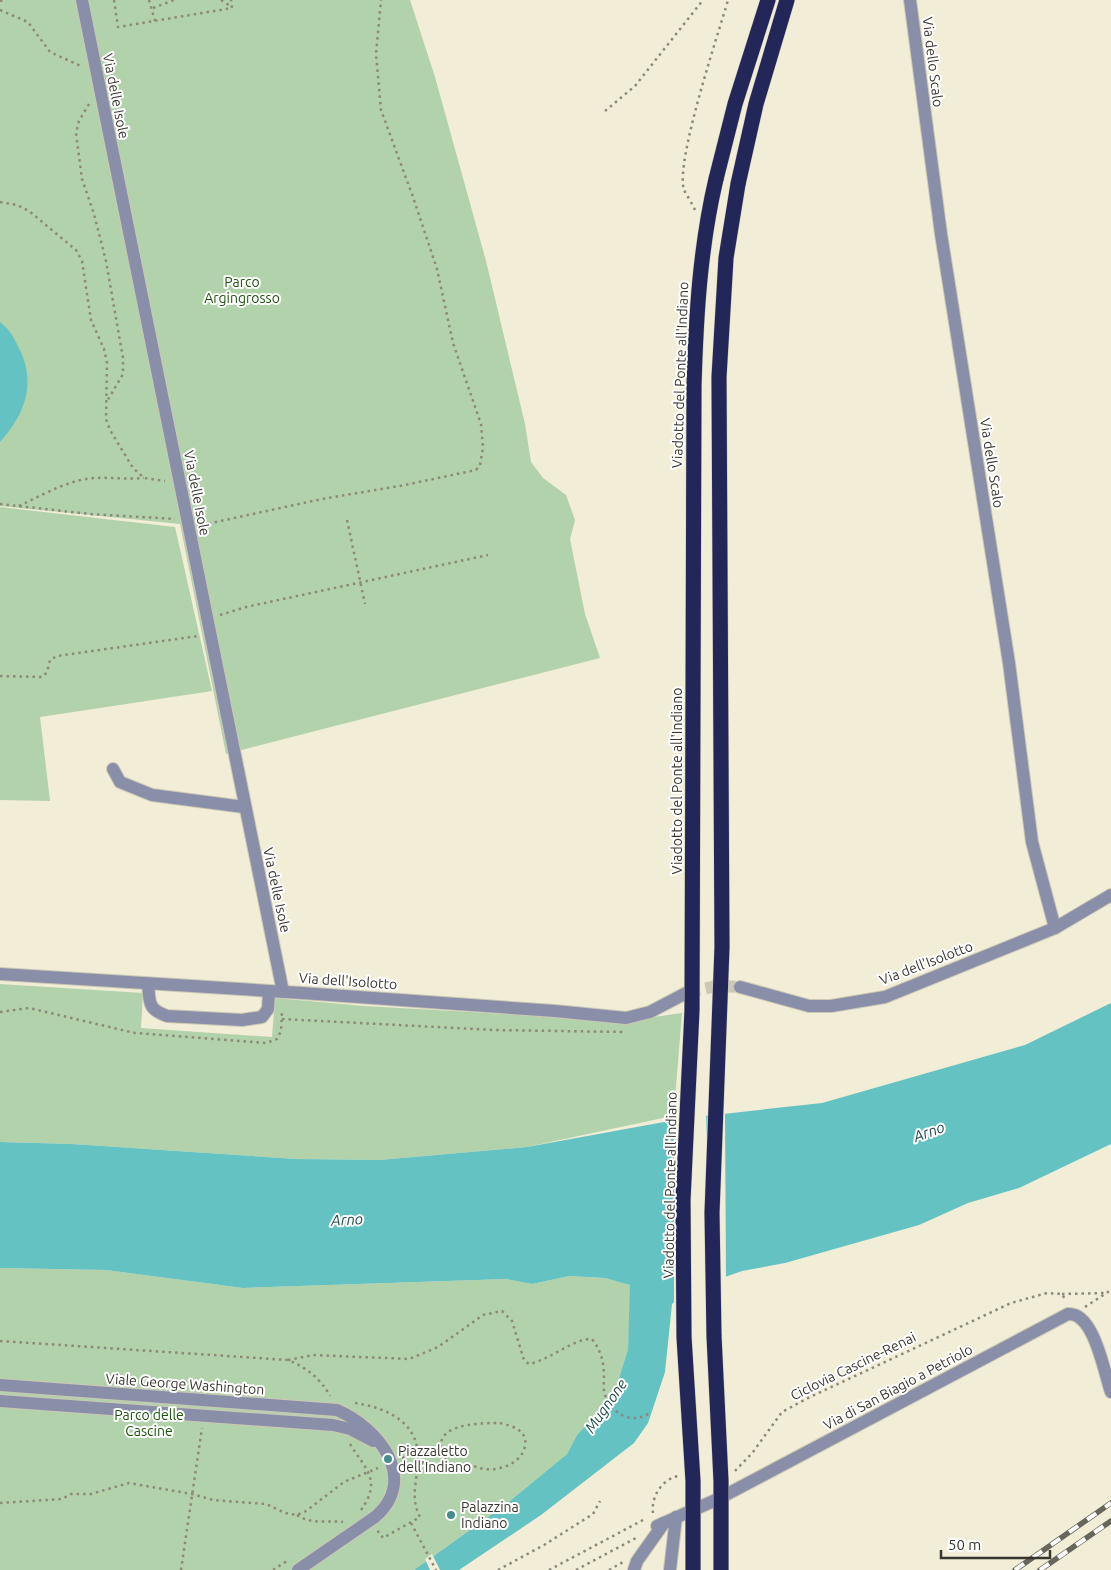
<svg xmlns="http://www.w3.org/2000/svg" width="1111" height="1570" font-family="Ubuntu,sans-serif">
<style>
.green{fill:#b2d2ab}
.water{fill:#64c2c3}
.pier{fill:#f1edd7}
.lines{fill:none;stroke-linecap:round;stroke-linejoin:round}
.minor-tunnel{stroke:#ccc8b5;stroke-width:12;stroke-dasharray:12 6;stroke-linecap:butt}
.minor-casing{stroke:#ccc8b5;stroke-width:14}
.highway-casing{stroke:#ccc8b5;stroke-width:16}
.path{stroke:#8c897b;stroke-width:2.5;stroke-dasharray:2.5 4;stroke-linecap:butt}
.minor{stroke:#898ea9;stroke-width:12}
.highway{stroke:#232659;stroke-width:15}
.rail-casing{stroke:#68665a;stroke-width:5.5}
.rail{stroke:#fff;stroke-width:4;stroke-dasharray:11;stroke-linecap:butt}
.highway-bridge-casing{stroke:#ccc8b5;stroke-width:16;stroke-linecap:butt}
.highway-bridge{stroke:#232659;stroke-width:15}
.poi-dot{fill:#448c8d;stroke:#fff;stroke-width:2}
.labels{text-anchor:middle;stroke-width:4;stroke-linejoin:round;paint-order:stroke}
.street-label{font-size:14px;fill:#38362e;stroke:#fff}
.park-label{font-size:14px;fill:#1c550a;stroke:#fff}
.poi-label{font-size:14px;fill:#38362e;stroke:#fff;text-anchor:start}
.water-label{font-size:15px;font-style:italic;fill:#204b4c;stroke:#fff}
</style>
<rect width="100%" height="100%" fill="#f1edd7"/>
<g class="green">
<path d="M0 0H410L435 77 486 261 525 424 531 462 543 478 566 495 575 520 570 539 585 614 600 658 226 754 180 524 0 506Z"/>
<path d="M0 507 175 527 212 691 40 717 50 801 0 800Z"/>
<path d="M0 984 143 993 141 1028 272 1037 275 998 364 1006 626 1021 682 1013 674 1111 663 1118 527 1147 379 1160 297 1159 72 1144 0 1142Z"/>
<path d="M0 1268 106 1270 243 1288 506 1279 532 1284 569 1276 605 1278 631 1285 628 1349 617 1385 591 1420 577 1435 567 1454 505 1505 414 1570H0Z"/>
</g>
<g class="water">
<path d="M0 322C9 329 13 336 18 346 37 382 26 413 0 442Z"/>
<path d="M1111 1003V1144L1019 1188 968 1203 919 1225 785 1263 742 1271 688 1290 672 1304 665 1372 648 1423 634 1443 541 1515 459 1570H414L505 1505 567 1454 577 1435 591 1420 617 1385 628 1349 630 1285 605 1278 569 1276 532 1284 506 1279 243 1288 106 1270 0 1268V1142L72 1144 297 1159 379 1160 527 1147 686 1118 822 1103 1025 1045Z"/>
</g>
<g class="pier">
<path d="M725 1112 726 1279 689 1292 674 1305V1312V1118L706 1114 707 1139 708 1114Z"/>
<path d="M432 1554 440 1570H430L425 1559Z"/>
</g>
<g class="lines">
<path class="minor-tunnel" d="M688 992 717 986 740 987"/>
<g class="minor-casing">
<g id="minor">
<path d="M82 0 283 992"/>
<path d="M910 0 941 234 1009 663 1032 842 1055 928"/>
<path d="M113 769 120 782 152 795 244 807"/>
<path d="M0 974 302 993 555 1011 626 1018 650 1012 688 992"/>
<path d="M148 984C150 1002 147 1009 167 1016L242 1020 262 1017 268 1009 269 991"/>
<path d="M740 987 809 1006H831L885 997 1055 928 1111 895"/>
<path d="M0 1385 337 1410C379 1428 419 1479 375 1517L298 1570"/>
<path d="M0 1401 333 1425 350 1429 373 1441"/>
<path d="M657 1526 718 1499 1068 1314C1094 1312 1104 1372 1111 1392"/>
<path d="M634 1570 637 1561 664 1523"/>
<path d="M670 1570 676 1517"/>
</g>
</g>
<g class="highway-casing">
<g id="highway">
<path d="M716 179 735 104 768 0"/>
<path d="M738 184 756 104 787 0"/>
</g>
</g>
<g class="path">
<path d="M114 0 118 27 232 8 231 0"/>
<path d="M149 0 155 21"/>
<path d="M221 0 232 7"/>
<path d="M0 1 3 0"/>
<path d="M153 8 174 0"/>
<path d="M0 10 28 22 50 52 83 67"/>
<path d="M89 104 79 121 76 133 82 179 94 214 106 261 123 358V374L106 403"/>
<path d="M605 111 635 86 703 0"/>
<path d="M0 202 17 205 29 211 76 250 82 261 91 320 104 349 107 363 106 419 110 430 133 468 144 478 165 481"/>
<path d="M695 210C692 203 687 196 684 190 675 162 718 35 728 0"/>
<path d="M0 504 90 514 175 519"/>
<path d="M19 506C40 496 61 484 85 479 104 476 124 480 144 478"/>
<path d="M347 520 365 604"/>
<path d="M202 525 322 499 405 485 476 470 480 465 483 448 481 424 453 343 437 269 413 197 381 110 376 54 381 0"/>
<path d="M220 615 246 607 488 555"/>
<path d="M0 676 42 677 47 672 50 660 57 656 198 636"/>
<path d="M0 1012 29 1008 135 1033 266 1043 277 1039 281 1031 282 1011"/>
<path d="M282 1019 494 1030 625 1032"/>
<path d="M1062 1294 1105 1293"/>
<path d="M1085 1307 1111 1290"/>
<path d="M0 1341 288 1360C307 1368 320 1378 330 1396"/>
<path d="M288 1360 313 1355 409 1359 438 1347 483 1315 502 1311 512 1321 524 1360 529 1364C550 1360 574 1338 592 1339 602 1352 604 1363 604 1379 604 1384 603 1390 605 1395 613 1416 633 1425 651 1412"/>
<path d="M355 1403C388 1408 420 1423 418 1461 417 1482 410 1498 420 1517L383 1538 377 1530"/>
<path d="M500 1423C512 1426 528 1430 525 1446 522 1463 500 1471 485 1469 480 1469 475 1466 470 1465 463 1465 453 1466 448 1462 443 1458 440 1450 441 1444 442 1423 484 1423 500 1423Z"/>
<path d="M350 1444C366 1470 382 1480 361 1510"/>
<path d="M402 1458 418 1452 441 1448"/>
<path d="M735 1471 753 1452 782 1412 808 1398 1011 1303 1047 1293 1062 1294 1066 1301"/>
<path d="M0 1503 62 1499 71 1494H91L129 1483 192 1494 213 1500 266 1504 285 1513 297 1515 306 1511 344 1482 378 1468"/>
<path d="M653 1513C651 1497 661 1480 678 1476"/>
<path d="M297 1515C312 1525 326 1520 343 1522"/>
<path d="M411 1523 436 1570"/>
<path d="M181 1570 202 1428"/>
<path d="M273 1570 287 1561"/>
<path d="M498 1570 544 1545 593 1514 600 1501"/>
<path d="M549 1570 645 1519"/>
<path d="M576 1570 636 1538"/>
<path d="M609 1570 623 1562"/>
</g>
<use href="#minor" class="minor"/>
<use href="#highway" class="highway"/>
<g class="rail-casing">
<g id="rail">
<path d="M1015 1570 1111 1503"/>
<path d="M1040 1570 1111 1521"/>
</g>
</g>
<use href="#rail" class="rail"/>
<g class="highway-bridge-casing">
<g id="highway-bridge">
<path d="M693 1570V1481L684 1337 683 1200 692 1010 694 386C696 316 700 247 716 179"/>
<path d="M721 1570V1481L714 1336 712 1213 722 947 719 377 726 258 738 184"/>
</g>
</g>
<use href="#highway-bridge" class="highway-bridge"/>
</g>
<g class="poi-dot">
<circle cx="388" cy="1459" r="5"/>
<circle cx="451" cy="1515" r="5"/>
</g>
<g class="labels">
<g class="street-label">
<text transform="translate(933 62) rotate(83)" y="5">Via dello Scalo</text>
<text transform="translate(116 96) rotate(79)" y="5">Via delle Isole</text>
<text transform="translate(680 375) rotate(-88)" y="5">Viadotto del Ponte all'Indiano</text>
<text transform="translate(992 463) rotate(81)" y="5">Via dello Scalo</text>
<text transform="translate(197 493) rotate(79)" y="5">Via delle Isole</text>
<text transform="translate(677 781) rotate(-90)" y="5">Viadotto del Ponte all'Indiano</text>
<text transform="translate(277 890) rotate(78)" y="5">Via delle Isole</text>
<text transform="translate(926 963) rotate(-21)" y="5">Via dell'Isolotto</text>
<text transform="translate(348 981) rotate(4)" y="5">Via dell'Isolotto</text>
<text transform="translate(670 1185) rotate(-89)" y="5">Viadotto del Ponte all'Indiano</text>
<text transform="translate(853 1366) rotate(-26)" y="5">Ciclovia Cascine-Renai</text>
<text transform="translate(185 1384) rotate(4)" y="5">Viale George Washington</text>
<text transform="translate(898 1387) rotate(-28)" y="5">Via di San Biagio a Petriolo</text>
</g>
<g class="park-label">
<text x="242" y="287">Parco<tspan x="242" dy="16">Argingrosso</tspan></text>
<text x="149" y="1420">Parco delle<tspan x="149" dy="16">Cascine</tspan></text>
</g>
<g class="poi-label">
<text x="398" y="1456">Piazzaletto<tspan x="398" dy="16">dell'Indiano</tspan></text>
<text x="461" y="1512">Palazzina<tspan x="461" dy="16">Indiano</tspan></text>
</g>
<g class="water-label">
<text transform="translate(929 1132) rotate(-20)" y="5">Arno</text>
<text transform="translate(347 1220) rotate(-3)" y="5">Arno</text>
<text transform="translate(606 1406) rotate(-55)" y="5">Mugnone</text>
</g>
</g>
<path d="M941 1550v8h109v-8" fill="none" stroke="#38362e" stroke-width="2.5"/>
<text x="948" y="1550" font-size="15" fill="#38362e" stroke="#ffffff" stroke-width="4" paint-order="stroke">50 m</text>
</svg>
